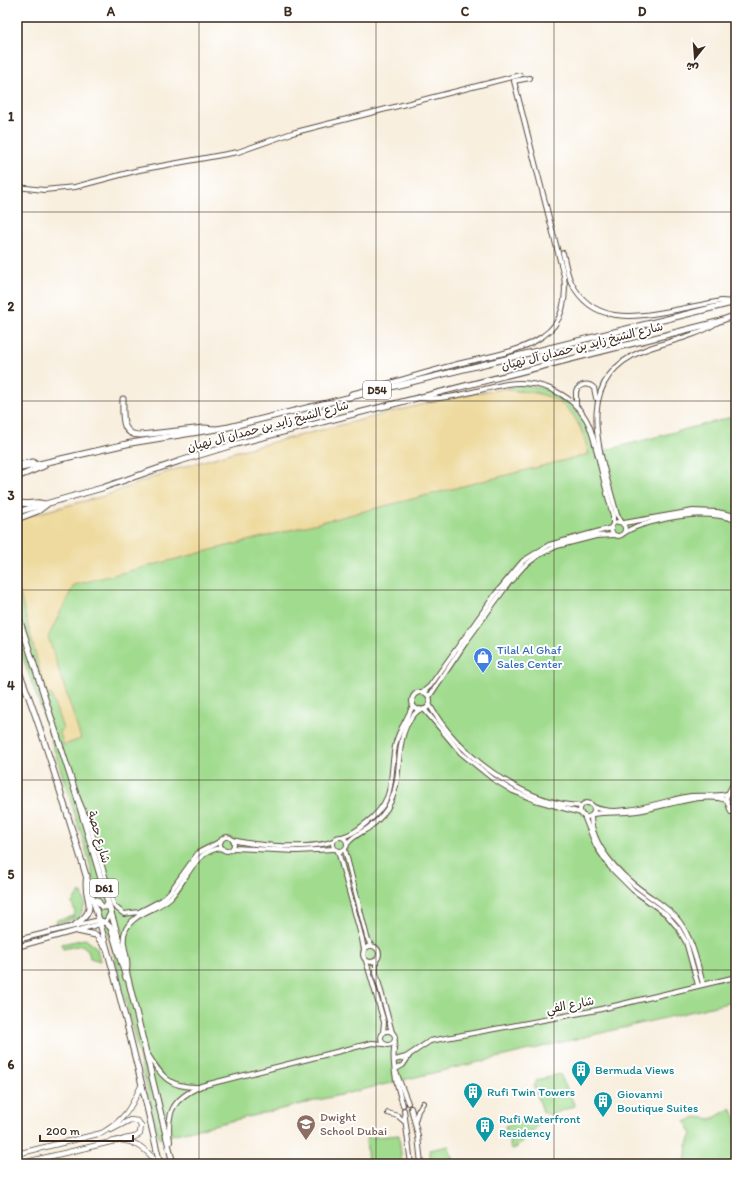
<svg xmlns="http://www.w3.org/2000/svg" width="753" height="1181" font-family="Itim,'Playpen Sans Arabic',sans-serif">
<style>
.green{fill:#a0db8e;stroke:#6e8256}
.sand{fill:#eeda9e;stroke:#94825e}
.lines{fill:none;stroke-linecap:round;stroke-linejoin:round}
.tertiary-casing{stroke:#57483b;stroke-width:6}
.secondary-casing{stroke:#57483b;stroke-width:6}
.primary-casing{stroke:#57483b;stroke-width:7}
.trunk-casing{stroke:#57483b;stroke-width:7}
.tertiary{stroke:#fff;stroke-width:4}
.secondary{stroke:#fff;stroke-width:4.5}
.primary{stroke:#fff;stroke-width:5}
.trunk{stroke:#fff;stroke-width:5}
.grid{fill:none;stroke:#3b2a1e;stroke-width:1;stroke-opacity:0.55}
.labels{text-anchor:middle;stroke-width:4;stroke-linejoin:round;paint-order:stroke}
.shield{fill:#fff;stroke:#766a62;stroke-width:1}
.shield-label{font-size:11px;font-weight:bold;fill:#3b2a1e}
.street-label{font-size:12px;fill:#3b2a1e;stroke:#fff}
.shop-label{font-size:12px;fill:#366cbe;stroke:#fff;text-anchor:start}
.culture-label{font-size:12px;fill:#0d838f;stroke:#fff;text-anchor:start}
.education-label{font-size:12px;fill:#785e54;stroke:#fff;text-anchor:start}
.neatline{fill:none;stroke:#3b2a1e;stroke-width:1.5}
.grid-label{font-size:13px;text-anchor:middle;font-weight:bold;fill:#3b2a1e}
</style>
<rect width="100%" height="100%" fill="#fff"/>
<filter id="ink" filterUnits="userSpaceOnUse"><feTurbulence type="fractalNoise" baseFrequency=".025" numOctaves="2"/><feDisplacementMap in="SourceGraphic" scale="8" xChannelSelector="R" yChannelSelector="G"/><feConvolveMatrix kernelMatrix="1 2 1 2 8 2 1 2 1" color-interpolation-filters="sRGB"/></filter>
<filter id="wash" filterUnits="userSpaceOnUse"><feTurbulence type="fractalNoise" baseFrequency=".012" numOctaves="4" result="noise"/><feDisplacementMap in="SourceGraphic" scale="16" xChannelSelector="R" yChannelSelector="G"/><feGaussianBlur stdDeviation="0.9" result="paint"/><feColorMatrix in="noise" values="0 0 0 0 0 0 0 0 0 0 0 0 0 0 0 0 0 1.4 0 .05"/><feComposite in="paint" operator="in"/></filter>
<g filter="url(#wash)">
<rect width="100%" height="100%" fill="#f8efdf"/>
<g class="green">
<path d="M517 385C564 386 584 410 595 453L736 416V1001L159 1138 121 982 87 853 41 708 17 642V598L589 454 580 425 538 393 511 390 506 388Z"/>
<path d="M79 893H82L85 904 79 918 57 923 56 920 74 916 75 912 72 903Z"/>
<path d="M85 939 97 948 100 961 90 958 88 950 82 945 63 949 62 944Z"/>
<path d="M560 1074 575 1106 550 1115 543 1112 534 1086 537 1080Z"/>
<path d="M731 1108 736 1119V1164H685L687 1146 692 1134 685 1122 696 1117 712 1119Z"/>
<path d="M537 1117 540 1124 516 1148 511 1149 505 1126Z"/>
<path d="M399 1135 402 1164H368L366 1138Z"/>
<path d="M449 1146 453 1162 432 1164 429 1150Z"/>
</g>
<path class="sand" d="M506 388C512 392 523 391 530 392 568 398 580 419 589 454L74 585 48 637 81 739 64 745 59 731 63 729 51 694 46 695 17 583 18 521 27 516 104 496 170 471 234 452 448 398Z"/>
</g>
<g filter="url(#ink)">
<g class="lines">
<g class="tertiary-casing">
<g id="tertiary">
<path d="M17 187 44 190 75 187 139 170 238 152 292 133 520 75"/>
<path d="M563 253C565 262 567 274 571 282 592 324 632 318 670 311 687 308 704 304 721 301L736 302"/>
<path d="M351 394C386 385 419 374 454 365 483 357 518 354 543 336 563 323 567 298 564 276L514 81 530 78"/>
<path d="M420 398C449 401 479 389 507 384 537 379 570 392 586 419 593 431 595 446 599 460 603 478 608 497 613 516V523"/>
<path d="M576 406V391C580 384 588 382 594 388L596 398"/>
<path d="M621 521 617 515C603 459 568 382 642 351 666 341 694 338 716 323"/>
<circle cx="618" cy="529" r="7"/>
<path d="M624 523 693 511 717 512 736 516"/>
<path d="M624 533C634 526 645 524 656 521 684 514 709 511 736 520"/>
<path d="M423 692 430 686 497 592 523 561 549 545 611 528"/>
<circle cx="421" cy="701" r="9"/>
<path d="M429 697 468 639 508 584 524 566 539 555 557 546 596 536 614 535"/>
<path d="M429 704C457 754 522 804 581 806"/>
<path d="M424 709 461 753 493 779 513 791 535 800 581 813"/>
<path d="M736 786 733 784 726 798 731 812H732L736 806"/>
<path d="M77 796 91 829 114 906 124 914 139 912 162 900 170 892 198 853 221 841"/>
<circle cx="587" cy="810" r="7"/>
<path d="M594 807C620 819 664 800 691 796 703 795 716 797 727 794"/>
<path d="M593 814C607 812 622 813 637 811 662 808 702 791 726 800"/>
<path d="M584 816 596 846 610 867 633 890 666 914 678 928 686 942 698 985"/>
<path d="M591 816C591 845 619 874 641 890 654 900 669 908 679 921 693 940 697 963 703 984"/>
<circle cx="340" cy="844" r="7"/>
<path d="M342 837C351 835 359 829 366 823 399 798 388 775 396 742 400 728 408 718 413 705"/>
<circle cx="227" cy="844" r="7"/>
<path d="M233 840C255 846 312 850 333 841"/>
<path d="M347 844C352 837 360 833 367 829 377 822 386 813 391 801 405 771 391 732 420 709"/>
<path d="M233 848 297 851 334 849"/>
<path d="M345 850 367 937 371 946"/>
<path d="M338 851 362 939 364 950"/>
<path d="M17 940 99 920"/>
<circle cx="371" cy="954" r="8"/>
<path d="M17 947 100 924 106 921 111 912"/>
<path d="M376 960V973L392 1032"/>
<path d="M366 961 384 1022 383 1033"/>
<path d="M127 970C130 956 119 943 126 929 135 912 158 910 171 897 187 880 194 850 222 848"/>
<circle cx="388" cy="1038" r="7"/>
<path d="M395 1042C391 1061 397 1087 403 1105"/>
<path d="M147 1053C162 1077 169 1088 199 1087"/>
<path d="M395 1060 406 1057 430 1041 597 1010 736 977"/>
<path d="M396 1069 403 1065 409 1056"/>
<path d="M396 1072 408 1103"/>
<path d="M411 1108 418 1136 421 1164"/>
<path d="M404 1110 411 1164"/>
<path d="M388 1113 398 1116 405 1122"/>
<path d="M415 1121 418 1111 423 1103"/>
<path d="M170 1142C166 1111 173 1099 201 1086L372 1043 384 1044"/>
</g>
</g>
<g class="secondary-casing">
<g id="secondary">
<path d="M111 1130 130 1120 138 1121 141 1126 140 1134 135 1137 124 1139"/>
<path d="M17 1154 102 1133C126 1119 131 1107 142 1084"/>
<path d="M18 1164 119 1140C137 1141 147 1150 158 1164"/>
</g>
</g>
<g class="primary-casing">
<g id="primary">
<path d="M17 612 76 794 117 933 173 1164"/>
<path d="M17 667C37 714 51 763 66 810 103 927 134 1045 160 1164"/>
<path d="M97 900 102 907H106L108 903"/>
<path d="M99 920 106 923 111 928 126 978"/>
<path d="M75 925C102 907 81 899 87 876"/>
<path d="M77 931 96 935 105 947"/>
</g>
</g>
<g class="trunk-casing">
<g id="trunk">
<path d="M123 399C123 415 120 436 141 435L204 428 215 429"/>
<path d="M17 465 33 462"/>
<path d="M17 469 131 443 229 427 736 302"/>
<path d="M17 477 44 466"/>
<path d="M17 502C27 507 37 499 46 505L38 511 17 519"/>
<path d="M17 512 102 488 180 461 236 444 717 322 736 315"/>
</g>
</g>
<use href="#tertiary" class="tertiary"/>
<use href="#secondary" class="secondary"/>
<use href="#primary" class="primary"/>
<use href="#trunk" class="trunk"/>
</g>
</g>
<path class="grid" d="M199 17V1164M376 17V1164M554 17V1164M17 212H736M17 401H736M17 590H736M17 780H736M17 970H736"/>
<defs>
<g id="shop-pin" transform="scale(1)"><path d="M0 17L-7.5 6A9.5 9.5 0 1 1 7.5 6Z" fill="#3f7fe0" stroke="#fff"/><path d="M-5-2.5h2.3a2.7 3.5 0 0 1 5.4 0H5L5.5 6h-11ZM-1.5-2.5h3a1.5 2.3 0 0 0-3 0Z" fill="#fff"/></g>
<g id="building-pin" transform="scale(1)"><path d="M0 17L-7.5 6A9.5 9.5 0 1 1 7.5 6Z" fill="#0f9aa8" stroke="#fff"/><path d="M-4-6H4V6H1V3H-1V6H-4ZM-2.5-4.3h1.7v1.8h-1.7ZM.8-4.3h1.7v1.8H.8ZM-2.5-1h1.7V.8h-1.7ZM.8-1h1.7V.8H.8Z" fill="#fff"/></g>
<g id="school-pin" transform="scale(1)"><path d="M0 17L-7.5 6A9.5 9.5 0 1 1 7.5 6Z" fill="#8d6e63" stroke="#fff"/><path d="M0-5L7-2L0 1L-7-2ZM-4 1L0 2.5L4 1V4Q0 6-4 4Z" fill="#fff"/></g>
</defs>
<g fill-rule="evenodd">
<use href="#shop-pin" x="483" y="657"/>
<use href="#building-pin" x="581" y="1070"/>
<use href="#building-pin" x="473" y="1092"/>
<use href="#building-pin" x="603" y="1101"/>
<use href="#school-pin" x="306" y="1124"/>
<use href="#building-pin" x="485" y="1126"/>
</g>
<g class="labels">
<g class="shield">
<rect x="363" y="381" width="28" height="18" rx="3"/>
<rect x="90" y="879" width="28" height="18" rx="3"/>
</g>
<g class="shield-label">
<text x="377" y="394">D54</text>
<text x="104" y="892">D61</text>
</g>
<g class="street-label">
<text transform="translate(582 346) rotate(-14)" y="4">شارع الشيخ زايد بن حمدان آل نهيان</text>
<text transform="translate(268 426) rotate(-15)" y="4">شارع الشيخ زايد بن حمدان آل نهيان</text>
<text transform="translate(99 837) rotate(74)" y="4">شارع حصة</text>
<text transform="translate(570 1005) rotate(-11)" y="4">شارع الفي</text>
</g>
<g class="shop-label">
<text x="497" y="654">Tilal Al Ghaf<tspan x="497" dy="14">Sales Center</tspan></text>
</g>
<g class="culture-label">
<text x="595" y="1074">Bermuda Views</text>
<text x="487" y="1096">Rufi Twin Towers</text>
<text x="617" y="1098">Giovanni<tspan x="617" dy="14">Boutique Suites</tspan></text>
<text x="499" y="1123">Rufi Waterfront<tspan x="499" dy="14">Residency</tspan></text>
</g>
<g class="education-label">
<text x="320" y="1121">Dwight<tspan x="320" dy="14">School Dubai</tspan></text>
</g>
</g>
<rect width="753" height="1181" fill="none" stroke="#fff" stroke-width="44"/>
<g transform="translate(695 58) rotate(197)" stroke="#ffffff" stroke-width="3" paint-order="stroke">
<path d="M0-3L7 15L0 10L-7 15Z" fill="#3b2a1e"/>
<text y="-6" font-size="11" font-weight="bold" text-anchor="middle" fill="#3b2a1e">ش</text>
</g>
<path d="M40 1135v6h93v-6" fill="none" stroke="#3b2a1e" stroke-width="2"/>
<text x="46" y="1135" font-size="12" fill="#3b2a1e" stroke="#ffffff" stroke-width="3" paint-order="stroke">200 m</text>
<rect x="22" y="22" width="709" height="1137" class="neatline"/>
<g class="grid-label">
<text x="111" y="16">A</text>
<text x="288" y="16">B</text>
<text x="465" y="16">C</text>
<text x="642" y="16">D</text>
<text x="11" y="121">1</text>
<text x="11" y="311">2</text>
<text x="11" y="500">3</text>
<text x="11" y="690">4</text>
<text x="11" y="879">5</text>
<text x="11" y="1069">6</text>
</g>
</svg>
